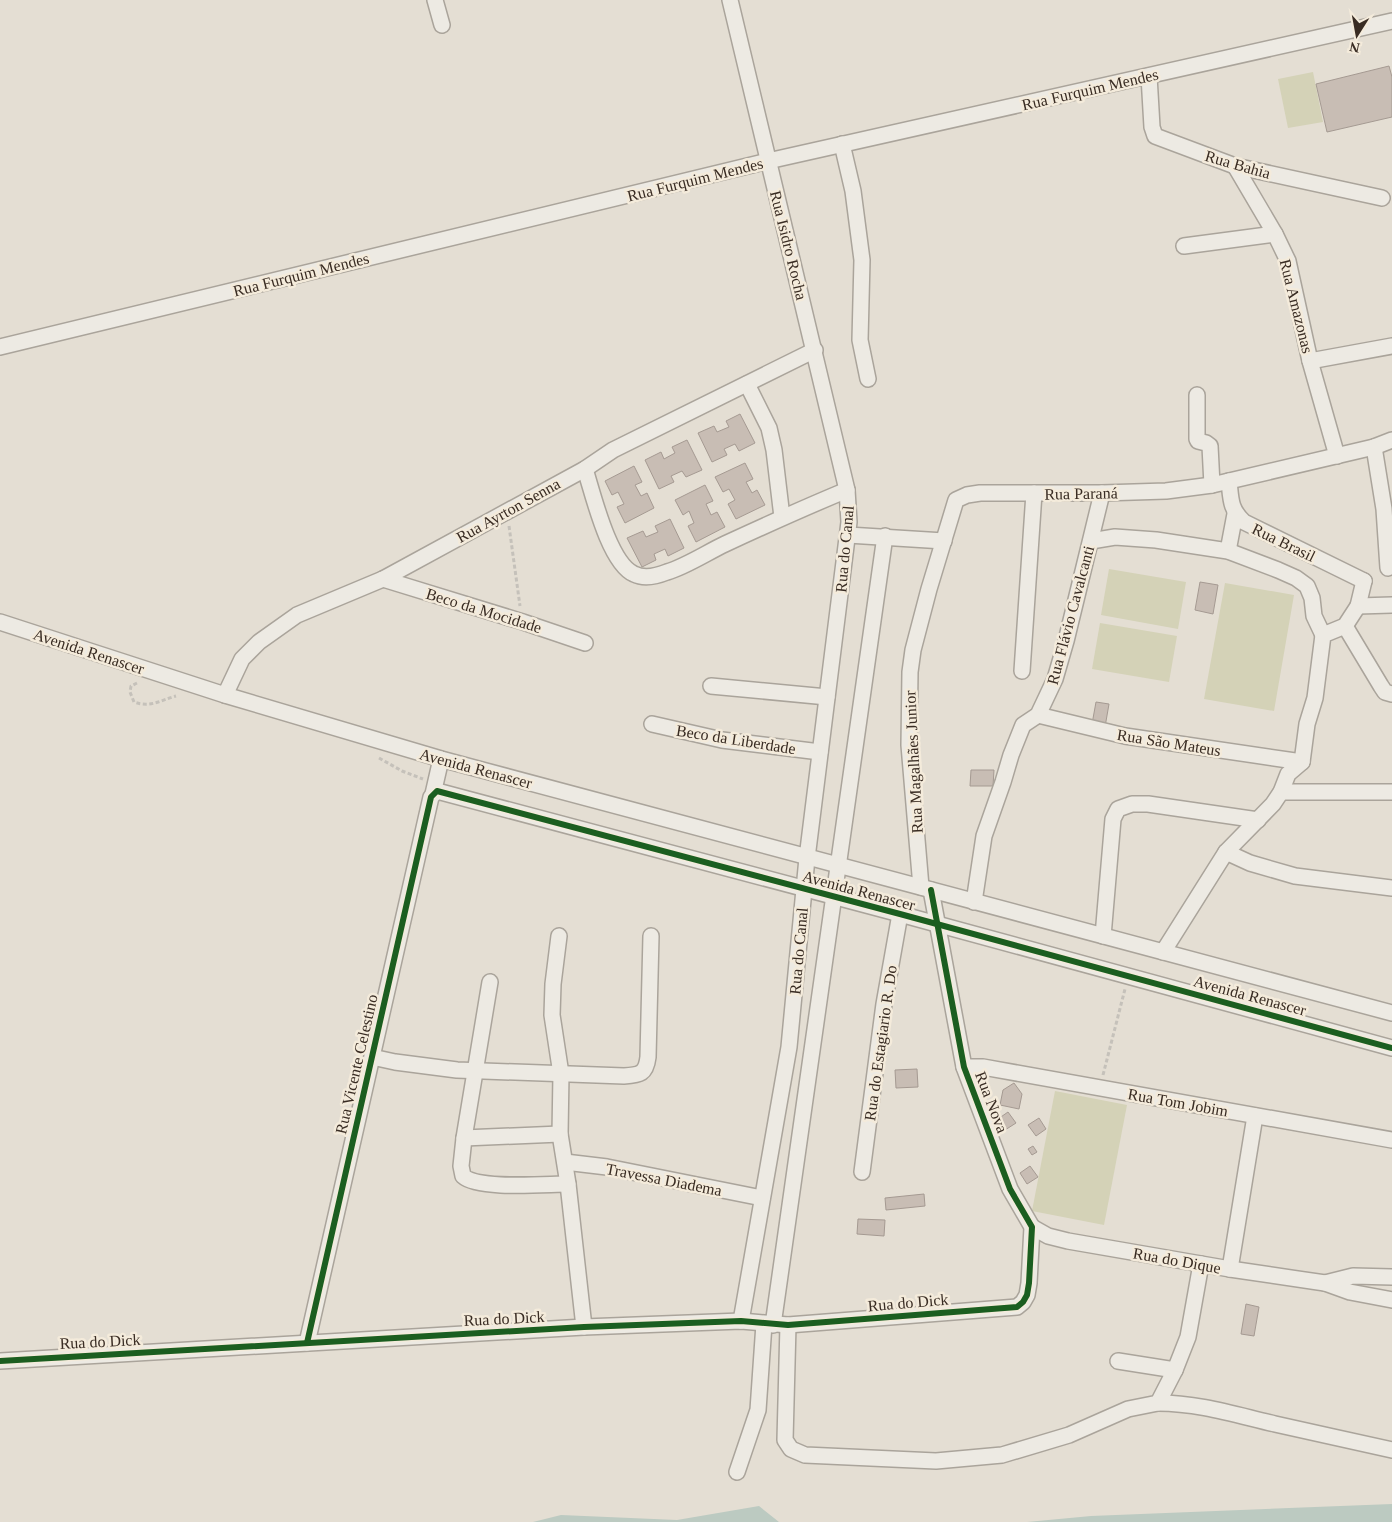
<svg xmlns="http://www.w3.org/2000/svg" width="1392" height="1522" font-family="'Times New Roman',serif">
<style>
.green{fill:#d4d2b7}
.water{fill:#bccac1}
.building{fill:#c8bdb4;stroke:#a59a92}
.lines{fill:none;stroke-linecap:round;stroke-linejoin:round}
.minor-casing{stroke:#aaa49b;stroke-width:18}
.path{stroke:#c5c1ba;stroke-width:3;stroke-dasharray:4 2.5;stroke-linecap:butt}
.minor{stroke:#edeae3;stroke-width:15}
.cycleway-casing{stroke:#f4ebdb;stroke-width:9}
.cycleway{stroke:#1b5e20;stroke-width:6}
.labels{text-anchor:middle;stroke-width:5;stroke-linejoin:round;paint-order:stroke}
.street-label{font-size:16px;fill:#392c23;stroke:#f4ebdb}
</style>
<rect width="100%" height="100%" fill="#e4ded3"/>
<g class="green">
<path d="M1313 72 1323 122 1288 128 1278 79Z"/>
<path d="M1109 569 1186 582 1178 629 1101 615Z"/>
<path d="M1225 583 1294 595 1274 711 1204 699Z"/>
<path d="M1100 623 1177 636 1169 682 1092 669Z"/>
<path d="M1055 1091 1127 1105 1104 1225 1032 1211Z"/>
</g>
<g class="water">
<path d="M1392 1504V1522H1027L1091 1516Z"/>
<path d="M759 1506 779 1522H533L561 1515 677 1520Z"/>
</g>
<g class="building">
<path d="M1389 66 1392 77V117L1327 132 1316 84Z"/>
<path d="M740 414 755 443 739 451 735 444 724 449 727 455 712 462 698 433 714 426 717 432 729 427 726 421Z"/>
<path d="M687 440 702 470 686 477 682 471 671 476 674 482 659 489 645 460 661 452 664 459 675 453 672 447Z"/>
<path d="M745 463 753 479 746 482 752 493 757 490 765 505 736 519 728 504 735 500 729 489 723 492 715 477Z"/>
<path d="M634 466 642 482 635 485 641 496 647 493 654 508 625 523 617 507 624 504 618 492 612 495 605 481Z"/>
<path d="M705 485 713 501 706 504 711 515 717 512 725 527 696 542 688 526 694 523 689 511 683 515 675 500Z"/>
<path d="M670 519 684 548 668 556 665 549 654 554 656 560 642 567 627 538 643 531 646 537 658 532 655 526Z"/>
<path d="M1200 582 1218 585 1213 614 1195 610Z"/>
<path d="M1096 702 1109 704 1105 727 1092 724Z"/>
<path d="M971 770H994L993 786H970Z"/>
<path d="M917 1069 918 1087 896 1088 895 1070Z"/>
<path d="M1014 1083 1022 1094 1019 1109 1000 1105 1003 1090Z"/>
<path d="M1008 1112 1016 1123 1005 1130 998 1119Z"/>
<path d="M1039 1118 1046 1129 1036 1136 1028 1125Z"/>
<path d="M1033 1146 1037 1152 1032 1155 1028 1149Z"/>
<path d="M1030 1166 1038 1177 1027 1184 1020 1173Z"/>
<path d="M924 1194 925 1206 886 1210 885 1198Z"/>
<path d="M858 1219 885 1220 884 1236 857 1234Z"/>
<path d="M1246 1304 1259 1307 1254 1336 1241 1334Z"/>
</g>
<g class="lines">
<g class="minor-casing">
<g id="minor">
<path d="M435 0 442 25"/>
<path d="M730 0 847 490 849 522 807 858 789 1047 741 1321"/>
<path d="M1149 76 1152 127 1155 136 1235 166 1382 198"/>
<path d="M842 144 853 191 862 260 860 340 868 379"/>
<path d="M1235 166 1275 234 1288 261 1310 361 1337 456"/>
<path d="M1184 246 1275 234"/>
<path d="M0 347 768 161 1392 21"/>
<path d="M1310 361 1392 346"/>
<path d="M747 384 769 428 774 450 782 517"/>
<path d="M1197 395V439L1198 441 1206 443 1210 446 1212 485"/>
<path d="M1374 447 1384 509 1388 568"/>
<path d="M585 469C593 494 609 563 634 574 644 579 657 576 667 572 685 567 708 552 725 544 766 525 806 507 847 490"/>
<path d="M1229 481C1231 500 1230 509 1244 522L1364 581"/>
<path d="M848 535 944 541"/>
<path d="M1091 541 1115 537 1156 540 1228 551 1278 570 1296 578 1307 586 1312 598 1314 616 1323 635"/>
<path d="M1228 551 1235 514"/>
<path d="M383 579 523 622 585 643"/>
<path d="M1358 606 1392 605"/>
<path d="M0 622 225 695 441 759 1392 1013"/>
<path d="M1345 626 1381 686 1385 692 1392 694"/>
<path d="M1022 671 1034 493"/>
<path d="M711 686 827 697"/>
<path d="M225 695 242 659 259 642 297 615 383 579 585 469 613 450 815 350"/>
<path d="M1038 715 1125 736 1302 762"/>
<path d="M652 724 722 740 820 752"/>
<path d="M1281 792H1392"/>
<path d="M433 794 441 759"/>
<path d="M1226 852 1250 863 1295 876 1392 888"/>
<path d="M921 887 909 745 910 672 913 650 929 589 956 500 967 495 980 493H1102L1166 491 1212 485 1374 447 1392 440"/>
<path d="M974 902 984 836 1003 782 1011 755 1023 725 1038 715 1055 679 1066 641 1102 493"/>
<path d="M559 936 553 984 552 1015 561 1074 560 1134 568 1184 584 1327"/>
<path d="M1103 936 1113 819 1118 809 1132 804H1148L1258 820"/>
<path d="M1163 952 1226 852 1273 804 1281 792 1288 774 1302 762 1307 724 1315 698 1323 635 1345 626 1358 606 1364 581"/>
<path d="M490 982 464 1138 461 1166 463 1176C478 1190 546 1184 568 1184"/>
<path d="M372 1057 395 1062 457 1070 624 1076C640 1075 646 1074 648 1057L651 936"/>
<path d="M964 1067H983L1392 1140"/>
<path d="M464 1138 560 1134"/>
<path d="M565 1162 607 1167 762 1198"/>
<path d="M862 1172 884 1004 900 914"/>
<path d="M1032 1227 1048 1236 1068 1241 1230 1269 1325 1283 1350 1292 1392 1300"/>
<path d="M1230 1269 1255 1116"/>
<path d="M1325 1283 1353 1276 1392 1277"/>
<path d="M773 1325C811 1062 848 799 885 536"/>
<path d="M788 1325 785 1440 791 1449 805 1455 936 1461 1002 1455 1069 1435 1128 1409 1158 1403 1175 1370 1188 1337 1201 1264"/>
<path d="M307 1343 431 797 437 791 900 914 1392 1048"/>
<path d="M0 1361 584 1327 741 1321 788 1325 1017 1307 1023 1302 1027 1295 1029 1283 1032 1227 1010 1189 964 1067 931 890"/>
<path d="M1118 1361 1175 1370"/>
<path d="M1158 1403C1199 1403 1236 1415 1275 1424 1314 1433 1353 1441 1392 1450"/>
<path d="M737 1472 758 1410 764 1324"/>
</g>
</g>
<g class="path">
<path d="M509 526 520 606"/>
<path d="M137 683 131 686 130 692 134 702C151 708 161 700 176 696"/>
<path d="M379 758 402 771 423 779"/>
<path d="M1103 1075 1125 989"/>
</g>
<use href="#minor" class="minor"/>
<g class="cycleway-casing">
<g id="cycleway">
<path d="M307 1343 431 797 437 791 900 914 1392 1048"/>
<path d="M0 1361 584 1327 741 1321 788 1325 1017 1307 1023 1302 1027 1295 1029 1283 1032 1227 1010 1189 964 1067 931 890"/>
</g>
</g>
<use href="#cycleway" class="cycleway"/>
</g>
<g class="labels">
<g class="street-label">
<text transform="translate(1090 89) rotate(-13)" y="6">Rua Furquim Mendes</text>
<text transform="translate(1238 164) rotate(16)" y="6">Rua Bahia</text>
<text transform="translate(695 179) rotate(-14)" y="6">Rua Furquim Mendes</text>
<text transform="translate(789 245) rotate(76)" y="6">Rua Isidro Rocha</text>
<text transform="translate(301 274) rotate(-14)" y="6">Rua Furquim Mendes</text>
<text transform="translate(1297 306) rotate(76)" y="6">Rua Amazonas</text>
<text transform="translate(1081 493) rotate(-1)" y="6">Rua Paraná</text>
<text transform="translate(508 510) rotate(-29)" y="6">Rua Ayrton Senna</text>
<text transform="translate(1284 542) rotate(26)" y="6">Rua Brasil</text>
<text transform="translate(844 549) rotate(-85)" y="6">Rua do Canal</text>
<text transform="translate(484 610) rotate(17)" y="6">Beco da Mocidade</text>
<text transform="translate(1070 615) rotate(-75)" y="6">Rua Flávio Cavalcanti</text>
<text transform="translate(89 651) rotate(18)" y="6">Avenida Renascer</text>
<text transform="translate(736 739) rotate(9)" y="6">Beco da Liberdade</text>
<text transform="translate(1169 742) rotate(9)" y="6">Rua São Mateus</text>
<text transform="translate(913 762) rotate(-93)" y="6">Rua Magalhães Junior</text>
<text transform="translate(476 768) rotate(15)" y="6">Avenida Renascer</text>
<text transform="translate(859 890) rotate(15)" y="6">Avenida Renascer</text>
<text transform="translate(798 951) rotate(-85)" y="6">Rua do Canal</text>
<text transform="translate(1250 995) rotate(15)" y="6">Avenida Renascer</text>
<text transform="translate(880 1043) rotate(-82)" y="6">Rua do Estagiario R. Do</text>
<text transform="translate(356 1064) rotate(-77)" y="6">Rua Vicente Celestino</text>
<text transform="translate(992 1102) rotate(69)" y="6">Rua Nova</text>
<text transform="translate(1178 1102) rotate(10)" y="6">Rua Tom Jobim</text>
<text transform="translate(664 1179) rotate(11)" y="6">Travessa Diadema</text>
<text transform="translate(1177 1260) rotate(10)" y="6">Rua do Dique</text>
<text transform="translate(908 1302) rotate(-5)" y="6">Rua do Dick</text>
<text transform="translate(504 1318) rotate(-3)" y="6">Rua do Dick</text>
<text transform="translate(100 1341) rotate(-3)" y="6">Rua do Dick</text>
</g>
</g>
<g transform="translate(1357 35) rotate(191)" stroke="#f4ebdb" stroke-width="4" paint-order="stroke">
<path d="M0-4L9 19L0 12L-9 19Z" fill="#392c23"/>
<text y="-8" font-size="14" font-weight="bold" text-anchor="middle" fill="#392c23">N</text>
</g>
</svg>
